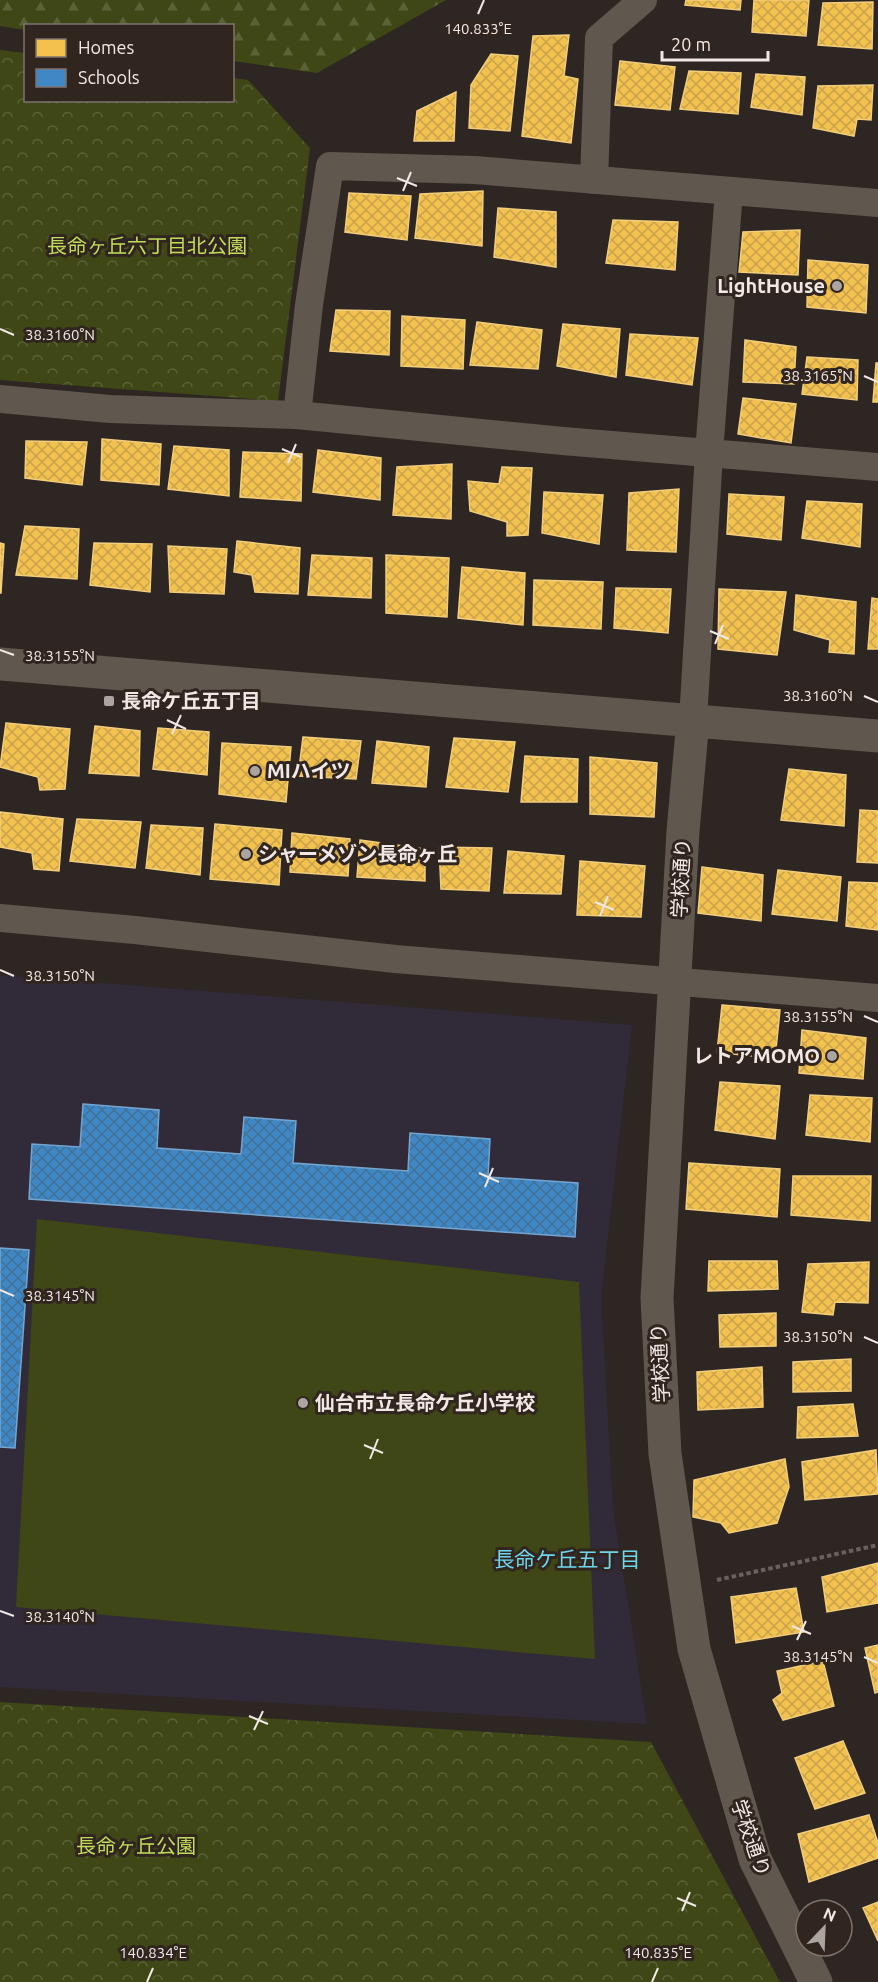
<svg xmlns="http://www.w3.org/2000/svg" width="878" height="1982" font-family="Ubuntu,'Noto Sans JP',sans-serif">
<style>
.education{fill:#312b39}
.grass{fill:#3e4715}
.forest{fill:url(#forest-firs)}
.park{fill:url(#park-crowns)}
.homes{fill:url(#homes-cross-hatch);stroke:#f2cd7b;stroke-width:1.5}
.schools{fill:url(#schools-cross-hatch);stroke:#74a5cf;stroke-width:1.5}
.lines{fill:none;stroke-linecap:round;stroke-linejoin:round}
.path{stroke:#69625b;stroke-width:4;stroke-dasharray:4.5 3;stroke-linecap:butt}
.minor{stroke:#60584e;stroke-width:28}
.tertiary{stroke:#60584e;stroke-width:33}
.ticks{fill:none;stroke:#f1e8e5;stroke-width:2}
.poi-dot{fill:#aca4a1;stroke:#31251f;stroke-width:2}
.labels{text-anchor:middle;stroke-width:6;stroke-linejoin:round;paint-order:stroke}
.park-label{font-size:20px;fill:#c2dc59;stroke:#31251f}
.poi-label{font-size:20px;font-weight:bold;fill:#f1e8e5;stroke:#31251f;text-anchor:start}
.street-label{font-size:20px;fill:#f1e8e5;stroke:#31251f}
.neighbourhood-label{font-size:21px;fill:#6ed5ea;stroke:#31251f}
.ticks-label{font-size:15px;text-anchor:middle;fill:#f1e8e5;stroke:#31251f;stroke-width:6;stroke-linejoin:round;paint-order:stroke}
</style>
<defs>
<pattern id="forest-firs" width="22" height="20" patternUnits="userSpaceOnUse" patternTransform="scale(1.5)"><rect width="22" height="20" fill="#3e4715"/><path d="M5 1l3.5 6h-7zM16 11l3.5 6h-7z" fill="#5a6237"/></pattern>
<pattern id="park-crowns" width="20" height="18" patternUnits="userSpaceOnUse" patternTransform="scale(1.5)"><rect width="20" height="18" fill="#3e4715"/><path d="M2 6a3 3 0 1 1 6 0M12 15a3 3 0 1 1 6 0" fill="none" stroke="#5a6237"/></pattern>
<pattern id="homes-cross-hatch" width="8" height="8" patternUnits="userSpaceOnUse" patternTransform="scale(1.5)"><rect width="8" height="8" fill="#f2c14e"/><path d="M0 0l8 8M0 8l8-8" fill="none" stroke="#c8a24c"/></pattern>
<pattern id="schools-cross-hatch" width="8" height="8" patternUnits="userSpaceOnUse" patternTransform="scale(1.5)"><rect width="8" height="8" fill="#3f88c5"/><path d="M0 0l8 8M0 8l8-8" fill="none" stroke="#427198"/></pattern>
</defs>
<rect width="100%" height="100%" fill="#2d2623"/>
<path class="education" d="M0 975 632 1025 601 1297 613 1509 647 1724 0 1687Z"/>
<path class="grass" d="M37 1219 579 1282 595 1659 16 1607Z"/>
<path class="forest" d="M0 0H446L317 73 233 61 232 26H26L25 30 0 26Z"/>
<g class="park">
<path d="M0 50 25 53 26 100H232L233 78 248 80 310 148 278 401 0 380Z"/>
<path d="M0 1702 651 1742 780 1982H0Z"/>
</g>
<g class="homes">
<path d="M686 0H741L740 10 685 5Z"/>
<path d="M754 0H809L806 36 752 32Z"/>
<path d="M873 2 872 49 818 45 823 3Z"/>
<path d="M569 35 564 76 578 79 571 143 522 136 533 36Z"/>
<path d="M491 54 518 56 510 131 469 128 471 85Z"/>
<path d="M620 61 675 67 670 110 615 105Z"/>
<path d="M689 71 741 73 738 114 680 109Z"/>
<path d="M756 74 805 77 802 115 751 107Z"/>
<path d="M873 85 871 120 857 119 854 136 813 128 818 86Z"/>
<path d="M456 92 454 141H414L417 111Z"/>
<path d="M483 191 482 246 415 238 420 194Z"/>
<path d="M349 193 411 196 407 240 345 232Z"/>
<path d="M498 208 556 212V267L494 257Z"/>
<path d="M613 220 678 222 675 270 606 263Z"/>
<path d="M800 230 798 275 739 272 743 232Z"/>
<path d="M808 260 868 265 866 313 807 307Z"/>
<path d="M336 310 390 311 389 355 330 351Z"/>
<path d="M402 316 465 320 463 369 401 366Z"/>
<path d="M477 322 542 330 538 369 470 365Z"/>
<path d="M563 324 620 329 616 377 557 366Z"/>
<path d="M630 334 698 338 692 385 626 375Z"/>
<path d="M745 340 796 347 794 384 743 382Z"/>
<path d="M807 357 858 360 857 400 802 394Z"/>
<path d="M876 363H878V402H873Z"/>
<path d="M743 398 796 404 791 443 738 434Z"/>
<path d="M102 439 161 444 159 485 101 480Z"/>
<path d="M26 441 87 442 82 485 25 478Z"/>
<path d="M174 446 229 450V496L168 489Z"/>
<path d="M318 450 381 458 380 500 313 492Z"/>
<path d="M243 452 302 454 301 501 240 497Z"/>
<path d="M452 464 451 519 393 515 397 467Z"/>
<path d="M502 467 532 468 528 535 507 536V522L470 511 468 481 499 484Z"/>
<path d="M679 489 676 552 627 550 629 493Z"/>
<path d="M544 492 603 495 599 544 542 533Z"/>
<path d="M729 494 784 497 781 540 727 534Z"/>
<path d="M807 501 862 504 860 547 802 538Z"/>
<path d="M25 526 79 529 77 579 16 575Z"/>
<path d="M237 541 300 548 298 594 255 592 252 575 234 572Z"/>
<path d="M0 543 4 544 1 593H0Z"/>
<path d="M94 543 152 544 150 592 90 585Z"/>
<path d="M168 546 227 549 224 594 170 592Z"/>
<path d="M312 555 372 558 371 598 308 595Z"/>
<path d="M386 555 449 558 447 617 386 613Z"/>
<path d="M462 567 525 573 523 625 458 618Z"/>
<path d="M534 580 603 582 601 629 533 625Z"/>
<path d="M616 588 671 589 668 633 614 628Z"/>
<path d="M719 589 786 592 777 655 718 649Z"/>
<path d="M796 595 856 602 854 654 829 652 830 640 794 630Z"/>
<path d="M872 598 878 599V649H868Z"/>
<path d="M6 723 70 729 65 789 40 790 38 777 0 767Z"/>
<path d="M95 726 140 731 139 776 89 773Z"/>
<path d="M158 728 209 732 207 775 153 769Z"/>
<path d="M303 737 361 741 356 779 298 776Z"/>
<path d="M454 738 515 742 508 792 446 787Z"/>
<path d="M377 741 429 747 426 787 372 783Z"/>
<path d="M222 743 291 747 286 802 219 794Z"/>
<path d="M525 756 578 759 577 802H521Z"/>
<path d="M590 757 657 763 654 817 590 814Z"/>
<path d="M789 769 846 775 844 826 781 820Z"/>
<path d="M860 810 878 811V863L857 862Z"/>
<path d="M0 812 63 819 59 871 34 869 32 853 0 847Z"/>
<path d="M77 819 141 822 135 868 70 861Z"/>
<path d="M215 824 282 830 279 885 210 879Z"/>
<path d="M151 825 203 828 200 875 146 868Z"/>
<path d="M292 833 350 839 348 876 290 872Z"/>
<path d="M360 840 425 849V881L357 877Z"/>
<path d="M439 847 492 848 489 891 441 889Z"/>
<path d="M508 851 564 856 561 894 504 893Z"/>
<path d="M580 861 645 866 641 917 577 915Z"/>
<path d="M702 867 763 875 761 921 698 913Z"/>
<path d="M778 870 841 877 837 921 772 914Z"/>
<path d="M849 882 878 883V930L846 926Z"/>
<path d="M722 1005 780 1010 775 1059 717 1052Z"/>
<path d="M802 1030 866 1038 863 1079 799 1073Z"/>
<path d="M720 1082 780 1086 775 1139 715 1130Z"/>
<path d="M810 1095 872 1098 870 1142 806 1135Z"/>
<path d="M689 1163 780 1169 777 1217 686 1209Z"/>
<path d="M793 1176H871L870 1221 791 1215Z"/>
<path d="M709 1261H777L778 1289 708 1291Z"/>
<path d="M869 1262 868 1303 835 1302 833 1315 802 1312 808 1264Z"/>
<path d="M776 1313V1346L720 1347 719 1315Z"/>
<path d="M851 1359V1391L793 1392V1362Z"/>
<path d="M762 1367 763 1407 698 1410 697 1372Z"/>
<path d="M853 1404 858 1436 797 1438 798 1407Z"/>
<path d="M876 1450 878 1494 805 1500 802 1462Z"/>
<path d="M785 1459 789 1487 777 1523 729 1533 721 1523 693 1517 694 1480Z"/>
<path d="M878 1563V1603L827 1612 822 1577Z"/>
<path d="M796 1588 804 1632 736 1643 731 1597Z"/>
<path d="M878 1645V1692L875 1693 865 1648Z"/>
<path d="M823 1661 834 1706 783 1720 773 1700 782 1693 777 1671Z"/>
<path d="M843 1741 865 1793 815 1809 795 1758Z"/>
<path d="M869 1815 878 1843V1858L809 1882 798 1834Z"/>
<path d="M878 1902V1941L863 1908Z"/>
</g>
<g class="schools">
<path d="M83 1104 159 1110 157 1148 241 1154 244 1117 296 1121 293 1163 408 1171 410 1133 490 1139 488 1177 578 1183 575 1237 29 1199 32 1144 80 1147Z"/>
<path d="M0 1248 29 1250 15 1448 0 1447Z"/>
</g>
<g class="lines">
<path class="path" d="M717 1580 878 1545"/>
<g class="minor">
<path d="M594 180 599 38 643 0"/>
<path d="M0 399 110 409 297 415 563 441 878 467"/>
<path d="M297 415 309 305 330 166 475 170 878 203"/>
<path d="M693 720 709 453 729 191"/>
<path d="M0 918 135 930 395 959 878 998"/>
</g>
<g class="tertiary">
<path d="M0 664 878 736"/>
<path d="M693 720 683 831 657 1298 665 1454 694 1649 755 1859 816 1982"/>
</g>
</g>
<path class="ticks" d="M478 14 484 0M397 178 417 186M403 191 411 172M0 329 14 335M864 376 878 382M282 449 301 457M288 463 296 444M710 631 729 639M715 644 723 625M0 650 14 655M864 696 878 702M167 720 186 729M172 734 181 715M595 902 614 910M600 916 608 896M0 970 14 976M864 1016 878 1022M479 1173 499 1182M485 1187 493 1168M0 1290 14 1296M864 1337 878 1343M364 1445 383 1453M370 1459 378 1439M0 1611 14 1616M792 1626 811 1634M797 1640 806 1621M864 1657 878 1663M249 1716 268 1724M254 1730 263 1711M677 1898 696 1906M682 1911 690 1892M147 1982 153 1968M652 1982 658 1968"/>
<g class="poi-dot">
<circle cx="837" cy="286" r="6"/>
<rect x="103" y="695" width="12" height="12" rx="3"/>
<circle cx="255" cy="771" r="6"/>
<circle cx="246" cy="854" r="6"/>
<circle cx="832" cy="1056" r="6"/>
<circle cx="303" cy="1403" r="6"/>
</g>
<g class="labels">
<g class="park-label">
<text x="147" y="253">長命ヶ丘六丁目北公園</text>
<text x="136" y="1853">長命ヶ丘公園</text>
</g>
<g class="poi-label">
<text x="825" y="293" text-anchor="end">LightHouse</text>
<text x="121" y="708">長命ケ丘五丁目</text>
<text x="267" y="778">MIハイツ</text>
<text x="258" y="861">シャーメゾン長命ヶ丘</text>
<text x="820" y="1063" text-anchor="end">レトアMOMO</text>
<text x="315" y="1410">仙台市立長命ケ丘小学校</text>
</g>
<g class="street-label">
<text transform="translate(681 878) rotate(-87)" y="7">学校通り</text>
<text transform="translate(660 1363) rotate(-93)" y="7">学校通り</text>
<text transform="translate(751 1838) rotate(71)" y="7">学校通り</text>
</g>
<g class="neighbourhood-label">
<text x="567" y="1567">長命ケ丘五丁目</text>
</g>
</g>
<g class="ticks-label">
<text x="478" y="34">140.833°E</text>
<text x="60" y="340">38.3160°N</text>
<text x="818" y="381">38.3165°N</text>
<text x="60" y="661">38.3155°N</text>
<text x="818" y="701">38.3160°N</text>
<text x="60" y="981">38.3150°N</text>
<text x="818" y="1022">38.3155°N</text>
<text x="60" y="1301">38.3145°N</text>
<text x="818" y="1342">38.3150°N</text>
<text x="60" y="1622">38.3140°N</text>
<text x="818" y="1662">38.3145°N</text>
<text x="153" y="1958">140.834°E</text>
<text x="658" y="1958">140.835°E</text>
</g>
<rect x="24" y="24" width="210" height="78" fill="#31251f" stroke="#7e736e" stroke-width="1.5"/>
<rect x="36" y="39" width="30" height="18" fill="#f2c14e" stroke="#7e736e" stroke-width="1.5"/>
<text x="78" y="54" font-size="18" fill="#f1e8e5">Homes</text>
<rect x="36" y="69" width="30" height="18" fill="#3f88c5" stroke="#7e736e" stroke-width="1.5"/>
<text x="78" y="84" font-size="18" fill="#f1e8e5">Schools</text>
<g transform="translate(824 1928) rotate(23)"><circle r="28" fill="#31251f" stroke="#7e736e" stroke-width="1.5"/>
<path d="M0-4.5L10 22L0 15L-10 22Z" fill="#aca4a1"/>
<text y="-9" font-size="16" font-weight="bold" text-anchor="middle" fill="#f1e8e5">N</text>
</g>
<path d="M662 51v9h106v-9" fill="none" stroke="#f1e8e5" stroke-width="3"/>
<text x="671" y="51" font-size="18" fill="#f1e8e5" stroke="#31251f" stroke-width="4.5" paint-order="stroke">20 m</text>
</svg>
